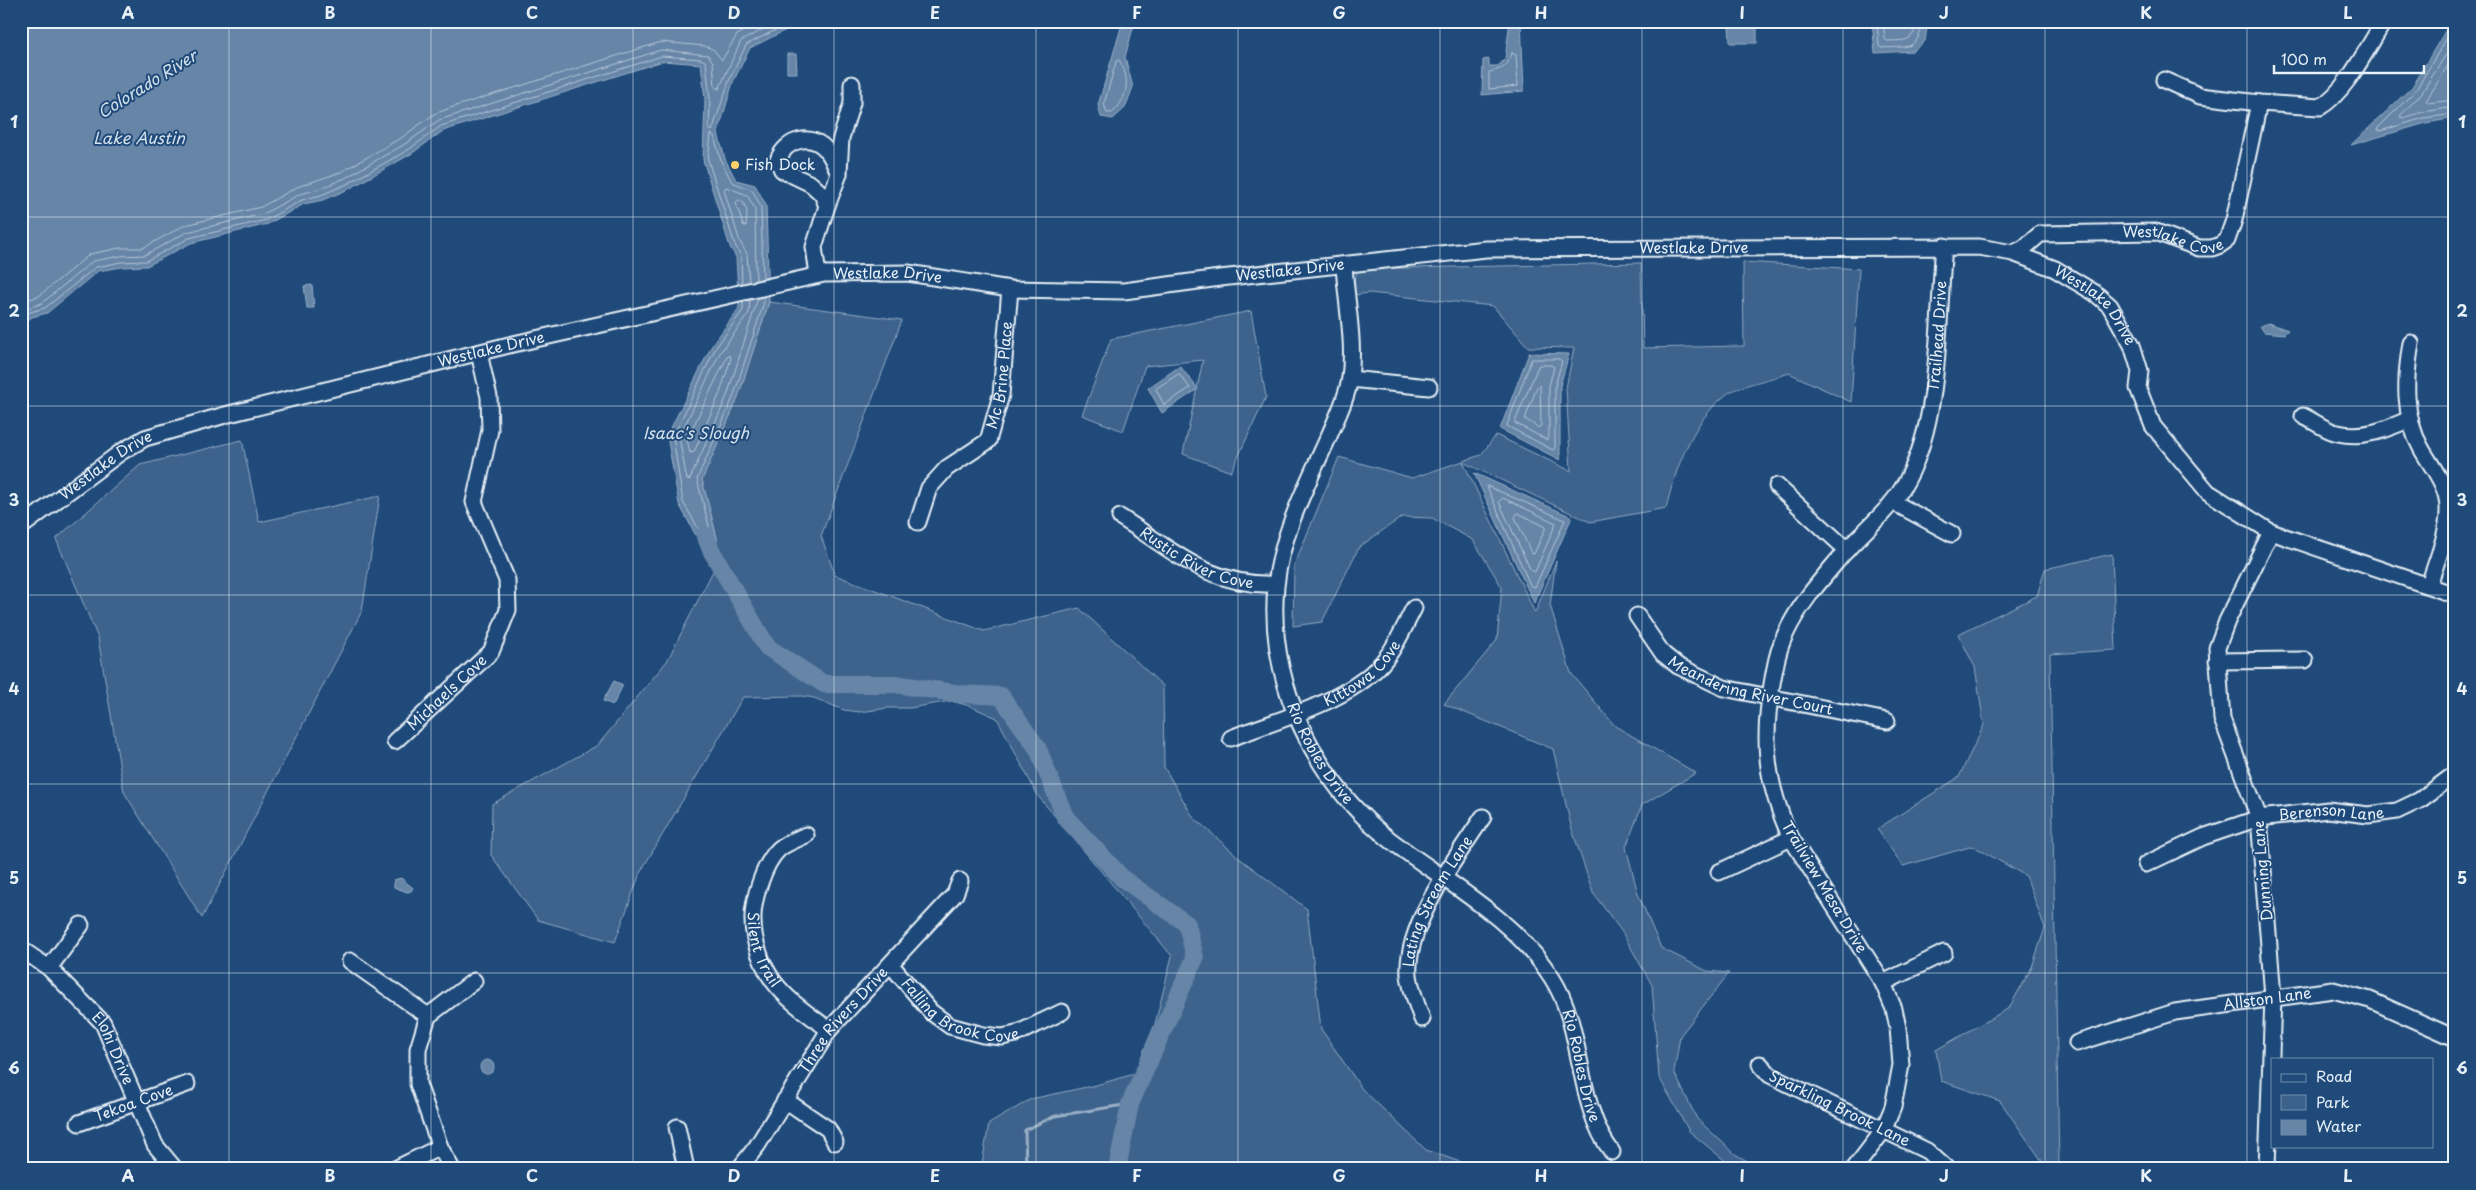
<svg xmlns="http://www.w3.org/2000/svg" width="2476" height="1190" viewBox="0 0 2476 1190" font-family="'Playpen Sans',sans-serif">
<style>
.green{fill:#3c628c;stroke:#92aac2}
.water{fill:#6685a7;stroke:#9ab0c7}
.lines{fill:none;stroke-linecap:round;stroke-linejoin:round}
.shore{stroke:#b4c6d8;stroke-width:1}
.stream{stroke:#9ab0c7;stroke-width:3}
.river{stroke:#6685a7;stroke-width:18}
.minor-casing{stroke:#e8f1f8;stroke-width:19}
.minor{stroke:#1f4a7a;stroke-width:15}
.grid{fill:none;stroke:#e8f1f8;stroke-width:1;stroke-opacity:0.55}
.poi-dot{fill:#ffd166;stroke:#1f4a7a;stroke-width:2}
.labels{text-anchor:middle;stroke-width:4;stroke-linejoin:round;paint-order:stroke}
.poi-label{font-size:15px;fill:#e8f1f8;stroke:#1f4a7a;text-anchor:start}
.street-label{font-size:15px;fill:#e8f1f8;stroke:#1f4a7a}
.water-label{font-size:16px;font-style:italic;fill:#d4e1ec;stroke:#1f4a7a}
.neatline{fill:none;stroke:#e8f1f8;stroke-width:2}
.grid-label{font-size:16px;text-anchor:middle;font-weight:bold;fill:#e8f1f8}
</style>
<rect width="100%" height="100%" fill="#1f4a7a"/>
<filter id="ink" filterUnits="userSpaceOnUse"><feTurbulence type="fractalNoise" baseFrequency=".02" numOctaves="2"/><feDisplacementMap in="SourceGraphic" scale="10" xChannelSelector="R" yChannelSelector="G"/><feConvolveMatrix kernelMatrix="1 2 1 2 8 2 1 2 1" color-interpolation-filters="sRGB"/></filter>
<g filter="url(#ink)">
<path class="green" d="M1743,262L1859,269L1851,402L1789,373C1775,378 1737,386 1727,394C1692,421 1676,468 1666,508L1590,522L1463,462L1535,613L1556,561L1550,605L1571,673L1615,726L1696,773L1642,805L1626,847L1638,894L1661,948L1707,971L1729,973L1680,1036L1674,1072L1697,1119L1735,1154L1761,1169H1735L1689,1131L1659,1077L1652,985L1622,932L1593,893L1571,826L1553,749L1444,704L1497,640L1502,587L1473,540L1432,518L1402,517L1359,547L1322,622L1293,626L1294,566L1339,457L1412,478L1481,455L1496,435L1571,471L1566,388L1574,348L1528,347L1493,306L1369,293L1354,295V279L1359,269L1641,263L1643,348L1744,346Z
M769,302L902,320L821,536L835,575L984,631L1079,608L1163,686L1164,767L1193,817L1243,861L1307,909L1321,1029L1362,1089L1426,1150L1480,1169H981L989,1124L1031,1099L1096,1085L1134,1074L1155,1024L1172,956L1038,796L997,718L970,706L951,701L910,708H888L860,712L844,710L814,698L802,696L743,697L640,873L615,942L538,920L491,855L492,804L598,745L667,661L714,569L717,538L702,480L737,400Z
M1251,311L1266,397L1231,472L1183,454L1203,360L1145,366L1123,431L1082,415L1111,339Z
M242,440L259,522L380,496L362,611L202,918L124,792L98,638L56,539L140,465Z
M2112,554L2116,650L2050,654L2059,1169H2044L2042,1161L2000,1101L1941,1081L1936,1050L2009,1008L2032,967L2045,928L2026,876L1973,846L1903,866L1877,829L1959,777L1984,725L1975,667L1958,634L2037,596L2045,569Z"/>
<path class="water" d="M21,21H804L750,48L733,82L718,133L725,159L736,180L755,185L766,205L769,302L737,400L702,480L717,538L714,569L679,504L667,436L711,347L739,308L736,257L730,247L703,160L705,100L701,64L663,61L443,131L411,154L349,189L323,200L304,204L268,224L191,243L147,266L122,267L98,271L47,313L32,317L21,325Z
M1123,21H1135L1125,57L1133,87L1125,108L1113,119L1101,117L1098,105Z
M1510,21H1521L1524,91L1482,95L1483,60L1489,59V66H1498L1505,59Z
M1750,21H1757V43H1730L1729,26L1750,24Z
M1872,21H1928L1925,41L1913,51L1875,53Z
M2451,21H2455V118L2426,123L2351,145L2412,87Z
M787,54H796L797,73H787Z
M312,285L314,308H307L304,286Z
M2268,323L2288,330L2284,334L2264,332L2260,326Z
M1529,353L1569,354L1560,386V460L1500,429Z
M1180,366L1198,389L1162,413L1148,388Z
M1474,473L1572,517L1534,603Z
M614,681L623,685L613,705L603,701Z
M401,878L413,888L411,891L407,892L394,887V880Z
M480 1067a7 7 0 1 1 14 0a7 7 0 1 1-14 0Z"/>
<g class="lines">
<path class="shore" d="M1877,21L1879,46L1881,48C1909,46 1917,52 1923,21
M1883,21L1885,39L1887,41C1907,40 1913,43 1917,21
M2455,24L2416,90L2377,129L2380,131L2424,118L2455,114
M2455,40L2421,94L2400,116L2403,118L2423,112L2455,107
M1512,53L1516,55L1518,86L1489,89V72C1504,68 1506,69 1512,53Z
M2455,54L2426,101L2428,103L2455,100
M1119,60C1131,78 1128,99 1112,113H1107L1104,104L1116,62Z
M739,200L743,202L747,211L746,226L743,225L736,203Z
M749,282L747,254L740,242L724,190L726,187L747,195L755,209L756,280
M742,283L741,256L735,245L708,160L711,134L714,136L721,161L732,182L752,190L761,207L763,279
M750,300L749,313L720,353L679,437L687,480L690,479L727,396L758,298
M743,301V310L715,349L673,437L683,502L709,547L711,546L712,538L697,479L733,398L764,302V297
M21,302L39,296L90,254L120,248H143L185,225L261,207L297,187L341,172L401,138L434,114L453,107L661,42L705,46L714,50L722,60L737,35L762,21
M21,311L42,303L93,261L121,256L145,255L187,232L263,214L300,194L319,189L345,178L405,144L439,120L661,50L708,55L713,62L715,87L719,89L741,41L779,21
M21,319L30,312L45,308L96,267L121,262L146,261L189,238L266,220L302,200L321,195L347,184L408,150L441,126L662,56L701,59L706,62L710,99L709,129L712,131L729,81L746,45L793,21
M730,356L731,358L720,393L694,452L690,453L687,439L727,357Z
M1532,359H1559L1562,361L1555,386V448L1553,450L1507,426Z
M1539,365H1551L1554,367L1549,386V437L1547,440L1515,423Z
M1179,374L1190,388L1164,405L1156,389Z
M1540,385L1541,425L1539,428L1525,419L1537,387Z
M1487,486L1565,520L1535,587L1531,586Z
M1503,498L1556,523L1535,572L1531,571L1499,502Z
M1518,513L1546,527L1534,554L1531,553L1515,517Z"/>
<path class="stream" d="M1026,1169L1025,1130L1055,1116L1130,1104"/>
<path class="river" d="M705,535L711,550L767,647L824,684H895L960,694L1001,696L1038,749L1065,817L1123,879L1187,924L1195,958L1130,1104L1117,1169"/>
<defs>
<g id="minor">
<path d="M2164,80L2200,96L2259,103L2320,107C2346,92 2367,48 2383,23"/>
<path d="M839,172L841,138L852,103V84"/>
<path id="s1" d="M2013,253L2024,248L2040,234L2156,232L2199,248H2212L2220,245L2227,240L2234,220L2259,103"/>
<path id="s2" d="M1344,265C1346,302 1355,341 1350,378C1347,398 1337,417 1329,436C1308,483 1281,533 1276,586C1267,680 1314,781 1389,839C1445,882 1513,917 1552,978C1585,1029 1575,1104 1612,1152"/>
<path d="M818,275L814,247L827,206L822,194L811,184L782,170L778,160C786,138 814,132 828,152C833,159 836,167 839,174L827,206"/>
<path d="M2411,343C2405,378 2403,416 2421,448C2432,468 2449,486 2448,511C2448,535 2436,562 2429,585"/>
<path d="M1350,379L1429,387"/>
<path d="M2303,416C2314,421 2326,431 2338,433C2364,439 2387,429 2410,419"/>
<path d="M1777,486L1847,550"/>
<path d="M1893,502L1952,534"/>
<path id="s3" d="M1120,517C1173,550 1209,587 1276,584"/>
<path id="s4" d="M918,522L929,488L947,468L988,441L1001,395L1010,289"/>
<path id="s5" d="M21,527L121,452L145,438L225,415L509,345L824,274L908,273L1010,289L1124,291L1220,278L1486,249L1979,247L2013,253L2055,269L2095,293L2110,306L2132,345L2140,371L2138,388L2153,426L2208,492L2271,532L2455,595"/>
<path id="s6" d="M1637,616L1663,654L1678,666L1724,688L1887,721"/>
<path d="M2217,661L2305,660"/>
<path id="s7" d="M1231,738C1279,719 1355,700 1386,658C1398,643 1405,625 1414,608"/>
<path id="s8" d="M395,741L491,652L508,610L507,580L474,502L490,430L489,397L479,353"/>
<path id="s9" d="M806,835C798,839 786,843 779,849C764,863 752,901 753,921C753,941 762,966 774,982C789,1002 810,1015 829,1030"/>
<path id="s10" d="M2146,864L2203,837L2259,818L2328,810L2368,815L2397,811L2420,800L2455,774"/>
<path d="M1719,872L1791,838"/>
<path id="s11" d="M21,949L49,968L103,1023L155,1145L175,1169"/>
<path d="M350,961L428,1016"/>
<path id="s12" d="M891,965L931,1012L950,1026L983,1035L1002,1037L1016,1034L1062,1012"/>
<path d="M49,968L81,925"/>
<path d="M1883,983L1944,953"/>
<path id="s13" d="M1422,1019C1417,1005 1411,990 1409,975C1405,925 1456,858 1483,817"/>
<path id="s14" d="M2077,1043L2175,1012L2333,990L2370,1000L2455,1038"/>
<path id="s15" d="M1760,1064L1770,1075L1927,1151L1947,1169"/>
<path d="M785,1100L828,1129L835,1142"/>
<path id="s16" d="M79,1123L187,1084"/>
<path d="M677,1127L686,1169"/>
<path d="M395,1169L440,1147"/>
<path d="M452,1169L440,1147L418,1084V1049L428,1016L474,981"/>
<path id="s17" d="M739,1169L757,1146L829,1030L955,894L960,881"/>
<path id="s18" d="M1854,1169L1883,1131L1893,1107L1901,1065L1898,1028L1894,1009L1883,983L1791,838C1766,784 1762,742 1772,684C1775,667 1778,649 1786,633C1800,603 1822,579 1843,554C1865,529 1892,509 1907,480C1942,415 1937,319 1944,246"/>
<path d="M2267,1169L2273,997L2259,818L2222,719L2217,648L2227,621L2271,532"/>
</g>
</defs>
<use href="#minor" class="minor-casing"/>
<use href="#minor" class="minor"/>
</g>
</g>
<path class="grid" d="M229,21V1169M431,21V1169M633,21V1169M834,21V1169M1036,21V1169M1238,21V1169M1440,21V1169M1642,21V1169M1843,21V1169M2045,21V1169M2247,21V1169M21,217H2455M21,406H2455M21,595H2455M21,784H2455M21,973H2455"/>
<circle class="poi-dot" cx="735" cy="165" r="5"/>
<g class="labels">
<g class="poi-label">
<text x="745" y="170">Fish Dock</text>
</g>
<g class="street-label">
<text dy="5" stroke="none"><textPath href="#s1" startOffset="168">Westlake Cove</textPath></text>
<text dy="5" stroke="none"><textPath href="#s5" startOffset="1725">Westlake Drive</textPath></text>
<text dy="5" stroke="none"><textPath href="#s5" startOffset="1320">Westlake Drive</textPath></text>
<text dy="5" stroke="none"><textPath href="#s5" startOffset="915">Westlake Drive</textPath></text>
<text dy="5" stroke="none"><textPath href="#s5" startOffset="2145">Westlake Drive</textPath></text>
<text dy="5" stroke="none"><textPath href="#s18" startOffset="928">Trailhead Drive</textPath></text>
<text dy="5" stroke="none"><textPath href="#s5" startOffset="510">Westlake Drive</textPath></text>
<text dy="5" stroke="none"><textPath href="#s4" startOffset="179">Mc Brine Place</textPath></text>
<text dy="5" stroke="none"><textPath href="#s5" startOffset="105">Westlake Drive</textPath></text>
<text dy="5" stroke="none"><textPath href="#s3" startOffset="88">Rustic River Cove</textPath></text>
<text dy="5" stroke="none"><textPath href="#s7" startOffset="148">Kittowa Cove</textPath></text>
<text dy="5" stroke="none"><textPath href="#s6" startOffset="141">Meandering River Court</textPath></text>
<text dy="5" stroke="none"><textPath href="#s8" startOffset="71">Michaels Cove</textPath></text>
<text dy="5" stroke="none"><textPath href="#s2" startOffset="512">Rio Robles Drive</textPath></text>
<text dy="5" stroke="none"><textPath href="#s10" startOffset="195">Berenson Lane</textPath></text>
<text transform="translate(2263 871) rotate(-95)" y="5">Dunning Lane</text>
<text transform="translate(1824 887) rotate(59)" y="5">Trailview Mesa Drive</text>
<text dy="5" stroke="none"><textPath href="#s13" startOffset="126">Lating Stream Lane</textPath></text>
<text dy="5" stroke="none"><textPath href="#s9" startOffset="139">Silent Trail</textPath></text>
<text dy="5" stroke="none"><textPath href="#s14" startOffset="196">Allston Lane</textPath></text>
<text dy="5" stroke="none"><textPath href="#s12" startOffset="88">Falling Brook Cove</textPath></text>
<text dy="5" stroke="none"><textPath href="#s17" startOffset="182">Three Rivers Drive</textPath></text>
<text dy="5" stroke="none"><textPath href="#s11" startOffset="138">Elohi Drive</textPath></text>
<text dy="5" stroke="none"><textPath href="#s2" startOffset="932">Rio Robles Drive</textPath></text>
<text dy="5" stroke="none"><textPath href="#s16" startOffset="58">Tekoa Cove</textPath></text>
<text dy="5" stroke="none"><textPath href="#s15" startOffset="92">Sparkling Brook Lane</textPath></text>
</g>
<g class="water-label">
<text transform="translate(147 84) rotate(-32)" y="6">Colorado River</text>
<text x="139" y="144">Lake Austin</text>
<text x="696" y="439">Isaac's Slough</text>
</g>
</g>
<rect width="2476" height="1190" fill="none" stroke="#1f4a7a" stroke-width="55"/>
<rect x="2271" y="1058" width="162" height="90" fill="#1f4a7a" stroke="#6f8dac"/>
<rect x="2281" y="1074" width="25" height="8" fill="#1f4a7a" stroke="#6f8dac"/>
<text x="2316" y="1082" font-size="15" fill="#e8f1f8">Road</text>
<rect x="2281" y="1095" width="25" height="15" fill="#3c628c" stroke="#6f8dac"/>
<text x="2316" y="1108" font-size="15" fill="#e8f1f8">Park</text>
<rect x="2281" y="1120" width="25" height="15" fill="#6685a7" stroke="#6f8dac"/>
<text x="2316" y="1132" font-size="15" fill="#e8f1f8">Water</text>
<path d="M2274 65v8h150v-8" fill="none" stroke="#e8f1f8" stroke-width="2.5"/>
<text x="2281" y="65" font-size="15" fill="#e8f1f8" stroke="#1f4a7a" stroke-width="4" paint-order="stroke">100 m</text>
<rect x="28" y="28" width="2420" height="1134" class="neatline"/>
<g class="grid-label">
<text x="128" y="19">A</text>
<text x="330" y="19">B</text>
<text x="532" y="19">C</text>
<text x="734" y="19">D</text>
<text x="935" y="19">E</text>
<text x="1137" y="19">F</text>
<text x="1339" y="19">G</text>
<text x="1541" y="19">H</text>
<text x="1742" y="19">I</text>
<text x="1944" y="19">J</text>
<text x="2146" y="19">K</text>
<text x="2348" y="19">L</text>
<text x="14" y="128">1</text>
<text x="2462" y="128">1</text>
<text x="14" y="317">2</text>
<text x="2462" y="317">2</text>
<text x="14" y="506">3</text>
<text x="2462" y="506">3</text>
<text x="14" y="695">4</text>
<text x="2462" y="695">4</text>
<text x="14" y="884">5</text>
<text x="2462" y="884">5</text>
<text x="14" y="1074">6</text>
<text x="2462" y="1074">6</text>
<text x="128" y="1182">A</text>
<text x="330" y="1182">B</text>
<text x="532" y="1182">C</text>
<text x="734" y="1182">D</text>
<text x="935" y="1182">E</text>
<text x="1137" y="1182">F</text>
<text x="1339" y="1182">G</text>
<text x="1541" y="1182">H</text>
<text x="1742" y="1182">I</text>
<text x="1944" y="1182">J</text>
<text x="2146" y="1182">K</text>
<text x="2348" y="1182">L</text>
</g>
</svg>
